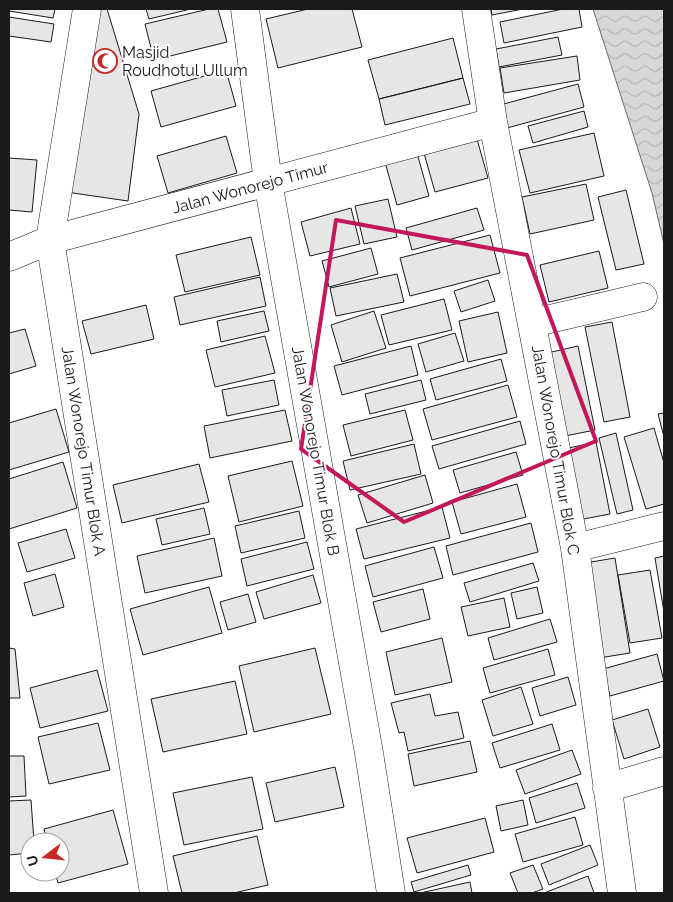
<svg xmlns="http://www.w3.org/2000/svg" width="673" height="902" viewBox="0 0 673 902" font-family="Raleway,sans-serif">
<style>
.water{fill:url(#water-waves);stroke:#6a6a6a}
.building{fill:#e6e6e6;stroke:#1a1a1a}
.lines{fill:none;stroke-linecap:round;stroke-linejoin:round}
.minor-casing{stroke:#1a1a1a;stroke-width:29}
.minor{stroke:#fff;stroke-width:28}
.marked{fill:none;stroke:#c2185b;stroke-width:4;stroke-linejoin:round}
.labels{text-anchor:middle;stroke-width:4;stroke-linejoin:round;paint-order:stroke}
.poi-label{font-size:16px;fill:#1a1a1a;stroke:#fff;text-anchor:start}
.street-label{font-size:16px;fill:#1a1a1a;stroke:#fff}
</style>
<defs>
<pattern id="water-waves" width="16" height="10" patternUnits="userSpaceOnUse" patternTransform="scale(1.25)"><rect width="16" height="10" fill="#d7d7d7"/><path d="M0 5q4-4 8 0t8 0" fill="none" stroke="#b8b8b8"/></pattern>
</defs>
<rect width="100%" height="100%" fill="#fff"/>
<path class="water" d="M593,9H664V244L652,193Z"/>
<path class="building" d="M9,9H55L53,18L9,11Z
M95,9H107L139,114L128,201L66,192Z
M146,9H191L149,19Z
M209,9H218L227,42L154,60L145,24Z
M308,9H352L362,47L278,68L266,19Z
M491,9H523L492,15Z
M563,9H579L582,27L504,43L500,22Z
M9,17L54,24L51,42L9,36Z
M558,37L562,55L499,67L496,49Z
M453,38L463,78L379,99L368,60Z
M577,56L580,80L504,93L500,68Z
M226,70L236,106L161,127L151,91Z
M463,78L470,104L385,125L379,99Z
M578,84L584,107L507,128L500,105Z
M584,111L588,127L533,143L528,126Z
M475,132L488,178L435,192L422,146Z
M594,133L604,176L530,193L519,150Z
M226,136L237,173L168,193L157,156Z
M417,153L429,196L397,205L385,162Z
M9,158L37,160L32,212L9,210Z
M586,184L594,220L530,234L522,197Z
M626,190L644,264L616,270L598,197Z
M388,199L397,237L364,244L355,206Z
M351,208L360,244L310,256L301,222Z
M477,208L484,230L412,250L406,228Z
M490,235L500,273L410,296L400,258Z
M251,237L260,275L185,292L176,255Z
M371,248L378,274L329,287L322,261Z
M599,251L608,288L549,302L540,265Z
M397,274L404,302L336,316L330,288Z
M260,277L266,306L180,325L174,297Z
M488,280L495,301L461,312L454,291Z
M444,299L452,330L389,345L381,315Z
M146,305L154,339L91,354L82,321Z
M264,311L269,331L221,342L217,321Z
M374,311L386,348L342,362L331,325Z
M498,312L507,353L468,362L459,321Z
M612,322L630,417L604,422L585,327Z
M25,329L36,366L9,374V333Z
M455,333L464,361L426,372L418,344Z
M265,336L275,373L215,387L206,350Z
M411,346L418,375L342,395L334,366Z
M578,346L595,430L560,437L543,354Z
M501,359L507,381L436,400L430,379Z
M274,380L279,405L227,416L222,390Z
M421,380L426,400L370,414L365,394Z
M508,385L517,417L432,440L423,409Z
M56,409L69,452L9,470V423Z
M285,410L292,441L210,458L204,426Z
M405,410L413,440L351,456L343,425Z
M664,413V437L658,414Z
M520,421L526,444L439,469L432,446Z
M654,428L664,463V504L646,509L624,437Z
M616,433L633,510L617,514L599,438Z
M596,442L610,514L578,520L564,449Z
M414,444L421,474L350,490L343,461Z
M516,452L523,475L460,493L453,470Z
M292,461L303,506L239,522L228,476Z
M63,462L77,508L9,529V479Z
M199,464L209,502L122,523L113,485Z
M425,475L433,503L367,523L358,495Z
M517,484L526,517L461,534L452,502Z
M442,507L450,538L364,559L356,529Z
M204,508L210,534L162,545L156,519Z
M299,511L305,538L241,553L235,526Z
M531,523L538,552L453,575L446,546Z
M66,529L75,558L27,572L18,543Z
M214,538L222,576L145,593L137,556Z
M307,542L314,569L247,586L241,559Z
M434,547L443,578L373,597L365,566Z
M664,556V612L655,558Z
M615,558L630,653L599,658L585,563Z
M533,563L539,581L470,602L464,583Z
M650,570L662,638L630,643L618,575Z
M55,574L64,607L33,616L24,583Z
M313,575L321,603L264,619L256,592Z
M209,587L222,633L143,655L130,609Z
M537,587L543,613L517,619L511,593Z
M423,589L430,619L381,632L373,602Z
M248,594L256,622L228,630L220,602Z
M504,598L510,627L468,636L461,607Z
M550,619L557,642L494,660L488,638Z
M442,638L452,682L395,695L386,652Z
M9,648L15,649L20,698H9Z
M315,648L331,714L254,732L239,666Z
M548,649L555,675L490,693L483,668Z
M657,654L664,681L610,696L603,669Z
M97,670L108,711L40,728L30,688Z
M568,677L576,705L540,716L532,688Z
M235,681L247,734L163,752L151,699Z
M521,687L533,724L493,736L482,700Z
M430,694L435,716L458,712L464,738L408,751L404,732L399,733L391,703Z
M648,709L660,747L624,759L612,720Z
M98,723L110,770L49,784L38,737Z
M552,724L560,750L500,768L492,743Z
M470,741L477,772L414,786L408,754Z
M572,750L581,774L525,794L516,770Z
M9,756H24L26,796L9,797Z
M335,767L344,807L275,822L266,783Z
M252,777L263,829L184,845L173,793Z
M577,783L585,808L536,823L529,798Z
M31,800L34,842H30V853L9,855V801Z
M523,800L528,825L501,831L496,806Z
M113,810L128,864L58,883L55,872H60V842H47L44,829Z
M575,817L583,845L523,862L515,834Z
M485,818L494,852L417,873L407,838Z
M257,836L268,885L234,893H182L173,856Z
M590,845L598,865L549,885L541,864Z
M468,865L471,875L414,892L411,882Z
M533,865L543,889L532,893H518L510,873Z
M588,876L594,893H544Z
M470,882L472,893H420Z"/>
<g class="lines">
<defs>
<path id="minor" d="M87,9L50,240L154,893
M245,9L268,182L369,753L391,893
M476,9L493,122L575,548L622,893
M9,257L50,240L493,122
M533,323L643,297
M575,548L664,526
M607,788L664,771"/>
</defs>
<use href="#minor" class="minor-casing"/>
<use href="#minor" class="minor"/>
</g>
<path class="marked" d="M336,220L527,255L596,441L404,522L301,449Z"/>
<defs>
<symbol id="mosque-ring" viewBox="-11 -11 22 22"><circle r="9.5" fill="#fff" stroke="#c62828" stroke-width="1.5"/><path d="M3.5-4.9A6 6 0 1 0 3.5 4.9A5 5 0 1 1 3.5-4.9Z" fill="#c62828"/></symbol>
</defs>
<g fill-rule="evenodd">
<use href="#mosque-ring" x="91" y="47" width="28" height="28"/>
</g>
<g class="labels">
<g class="poi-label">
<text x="122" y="58">Masjid<tspan x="122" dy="18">Roudhotul Ullum</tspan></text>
</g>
<g class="street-label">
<text transform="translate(250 187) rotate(-15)" y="6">Jalan Wonorejo Timur</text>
<text transform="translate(556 450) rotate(80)" y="6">Jalan Wonorejo Timur Blok C</text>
<text transform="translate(84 451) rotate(81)" y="6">Jalan Wonorejo Timur Blok A</text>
<text transform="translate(316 451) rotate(80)" y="6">Jalan Wonorejo Timur Blok B</text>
</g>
</g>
<rect width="673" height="902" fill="none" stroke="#1a1a1a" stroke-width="20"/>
<g transform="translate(45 857) rotate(254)"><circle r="24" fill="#ffffff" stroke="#a3a3a3"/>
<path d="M0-4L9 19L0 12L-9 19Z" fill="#c62828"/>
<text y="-8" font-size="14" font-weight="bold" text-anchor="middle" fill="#1a1a1a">U</text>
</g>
</svg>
